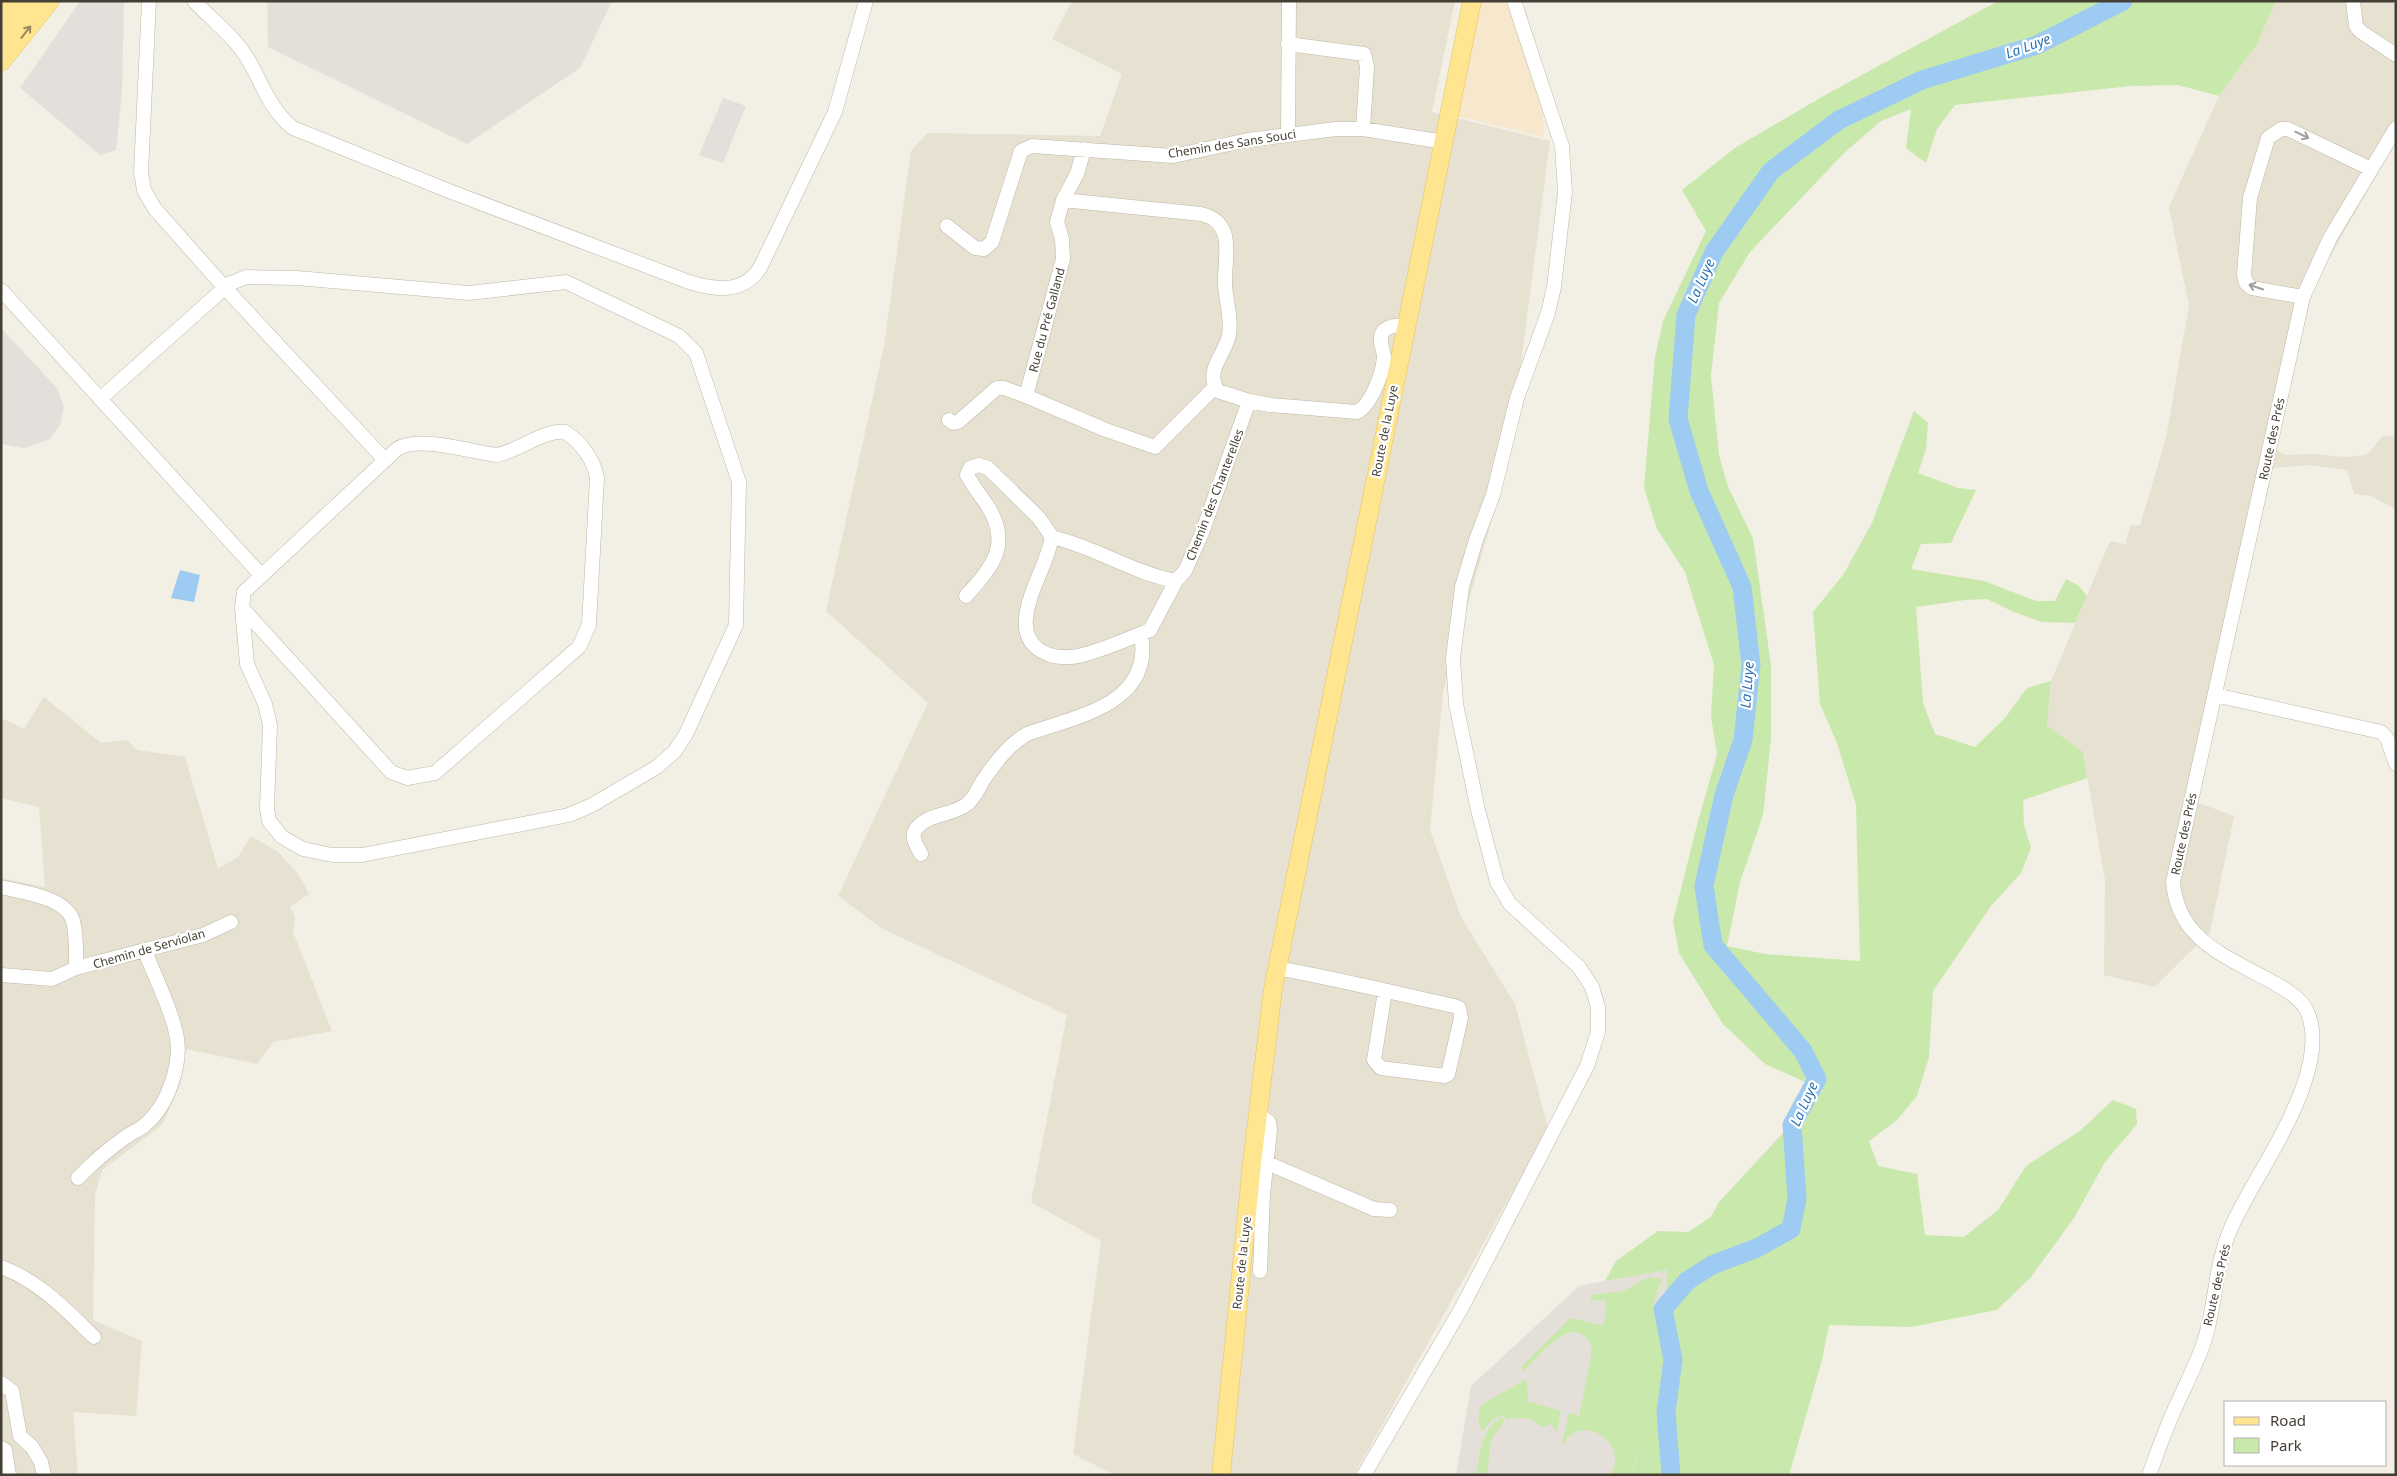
<svg xmlns="http://www.w3.org/2000/svg" width="2397" height="1476" viewBox="0 0 2397 1476" font-family="'Noto Sans',sans-serif">
<style>
.residential{fill:#e6e1d1}
.commercial{fill:#f6e7cd}
.industrial{fill:#e4e0d9}
.green{fill:#c9e8ab}
.parking{fill:#e3e0dc}
.water{fill:#9dcbf2}
.lines{fill:none;stroke-linecap:round;stroke-linejoin:round}
.river{stroke:#9dcbf2;stroke-width:19}
.minor-casing{stroke:#beb7a6;stroke-width:15}
.major-casing{stroke:#e6c45e;stroke-width:19}
.minor{stroke:#fff;stroke-width:14}
.major{stroke:#ffe590;stroke-width:18}
.oneway{stroke:#988a5d}
.oneway2{stroke:#a29f9a}
.labels{text-anchor:middle;stroke-width:4.5;stroke-linejoin:round;paint-order:stroke}
.street-label{font-size:12px;fill:#443f34;stroke:#fff}
.water-label{font-size:14px;font-style:italic;fill:#2b72b2;stroke:#fff}
</style>
<rect width="100%" height="100%" fill="#f2efe4"/>
<path class="residential" d="M1072,1H1455L1432,112L1550,141L1508,462L1443,692L1430,830L1461,917L1515,1004L1548,1128L1354,1475H1115L1073,1454L1101,1241L1031,1202L1067,1015L883,929L838,896L928,703L826,611L884,346L911,151L927,133L1100,136L1122,74L1052,39Z
M2276,1H2396V141L2315,283L2290,381L2276,450L2285,455L2314,454L2345,457L2366,455L2383,436L2396,437V509L2371,496L2354,494L2347,470L2308,465L2273,468L2196,802L2234,816L2210,932L2155,987L2104,975L2105,880L2083,753L2047,726L2051,681L2110,541L2125,544L2131,525H2140L2166,438L2189,306L2169,207L2219,96L2257,44Z
M44,697L101,743L127,740L137,750L185,757L218,869L238,857L251,836L278,852L298,874L309,894L290,907L295,917L293,932L332,1031L273,1042L257,1064L186,1049L180,1085L162,1125L102,1170L95,1195L93,1320L142,1341L136,1416L73,1412L78,1475H1V878L45,887L39,807L1,798V718L24,729Z"/>
<path class="commercial" d="M1479,1H1511L1542,91L1544,137L1457,116Z"/>
<path class="industrial" d="M267,1H612L580,68L467,144L268,47Z
M1667,1269L1665,1353L1651,1475H1456L1471,1386L1579,1286Z"/>
<path class="green" d="M1998,1H2276L2257,44L2219,96L2178,85L2131,86L1955,105L1937,129L1926,163L1906,148L1911,109L1881,121L1845,152L1750,252L1719,303L1711,376L1719,455L1728,487L1753,538L1771,665V739L1763,815L1740,882L1727,946L1765,954L1860,961L1856,805L1837,743L1820,704L1813,612L1843,575L1872,523L1914,411L1928,423L1926,449L1918,473L1958,488L1976,490L1951,543L1921,544L1911,569L1984,581L2036,601H2055L2066,579L2079,586L2087,596L2075,623L2042,622L2014,612L1987,599L1965,600L1916,607L1923,703L1935,734L1975,747L2005,718L2027,688L2051,681L2047,726L2083,752L2087,778L2023,800L2024,825L2031,848L2021,873L1991,906L1933,991L1929,1057L1917,1096L1897,1120L1869,1141L1878,1166L1917,1174L1925,1235L1964,1237L1998,1210L2026,1166L2081,1130L2113,1100L2136,1109L2137,1124L2105,1162L2074,1218L2031,1277L1997,1310L1911,1327L1829,1325L1822,1360L1789,1475H1633L1640,1431L1632,1475H1610C1632,1445 1580,1408 1561,1447L1569,1413L1576,1414L1577,1417H1579L1592,1349C1577,1306 1540,1356 1524,1371L1521,1367L1571,1318L1604,1326L1606,1301L1590,1300L1592,1295L1623,1291L1649,1277L1662,1279C1654,1303 1646,1313 1665,1332L1667,1270L1605,1281L1616,1261L1658,1231L1688,1232L1711,1217L1719,1202L1823,1090L1765,1064L1723,1024L1679,953L1673,921L1698,821L1717,755L1711,716L1714,665L1685,572L1657,529L1644,488L1655,357L1663,321L1706,231L1682,190L1735,148L1827,94Z
M1526,1379L1528,1395L1527,1401L1561,1411L1556,1432L1551,1424L1542,1427C1532,1417 1519,1416 1506,1420L1503,1414L1491,1421L1482,1432L1478,1419L1481,1405Z
M1502,1417L1504,1421L1491,1440L1487,1473H1476C1481,1450 1481,1430 1502,1417Z"/>
<path class="parking" d="M80,1H124L122,92L116,150L100,155L20,88Z
M723,98L746,106L723,163L699,155Z
M1,328L57,388L64,407L60,425L50,439L24,448L1,444Z"/>
<path class="water" d="M180,570L200,575L194,602L171,598Z"/>
<g class="lines">
<path class="river" d="M1671,1475L1666,1412L1673,1360L1663,1309L1687,1281L1712,1265L1757,1248L1791,1229L1797,1199L1792,1125L1817,1079L1803,1051L1713,945L1704,886L1724,795L1743,740L1751,665L1742,587L1699,491L1678,419L1686,315L1714,252L1771,171L1839,120L1922,80L2037,45L2123,1"/>
<defs>
<path id="minor" d="M149,1L141,172L144,190L155,209L225,288L385,460
M194,1C212,20 236,38 249,61C263,85 270,110 293,128L449,191L689,282C715,290 743,294 760,268L835,112L866,1
M2353,1L2356,26L2360,31L2396,55
M1288,44L1364,54L1367,67L1363,129
M1288,135L1289,1
M1063,200L1077,174L1084,149
M947,226L975,248L984,249L992,242L1021,151L1032,146L1173,156L1248,140L1336,129H1363L1444,142
M1,290L261,575
M2303,297L2252,288L2246,283L2244,275L2250,198L2268,138L2281,129H2288L2371,169
M1215,387L1155,447L1106,430L1026,396L1063,259L1062,239L1057,222L1063,200L1201,214C1237,222 1224,258 1225,285C1226,302 1232,318 1229,335C1225,355 1204,371 1218,391L1249,401L1270,405L1357,412C1371,405 1383,373 1384,357C1384,352 1381,347 1381,342C1379,326 1395,325 1406,326
M100,399L229,284L246,277L297,278L469,293L566,282L679,336L696,353L739,482L736,625L686,734L675,751L657,767L592,805L569,815L362,855H332L303,849L282,837L269,821L267,808L270,725L265,704L247,664L242,608L244,592L397,449C418,435 472,452 497,455C518,451 545,429 565,432C581,442 594,460 597,478L589,625L579,647L435,773L407,778L391,772L242,608
M949,420L953,423L958,422L997,388H1004L1026,396
M1052,537C1095,547 1133,573 1176,581
M966,596C993,566 1012,544 987,505C980,495 973,486 967,475L970,468L979,465L988,468L1039,518L1052,537C1047,565 1029,589 1026,618C1023,645 1045,659 1070,657C1087,657 1133,637 1150,630L1176,581L1185,571L1202,533L1249,401
M2215,695L2381,732L2387,738L2396,764
M921,854C917,846 910,837 916,829C927,813 953,816 967,804C974,799 978,789 982,782C995,763 1008,745 1027,734C1078,716 1154,704 1141,634
M1,887C22,892 66,897 73,921C77,936 76,953 76,968L203,935L231,922
M1277,968C1337,979 1395,993 1454,1006L1459,1008L1461,1018L1448,1074L1445,1076L1381,1068L1374,1060L1385,991
M1,975L52,979L76,968
M1258,1114L1269,1122L1270,1130L1263,1194L1260,1271
M1265,1162L1374,1209L1390,1210
M78,1178C92,1163 110,1148 127,1136C133,1132 141,1129 146,1124C168,1105 183,1062 176,1033C170,1005 155,978 145,951
M1,1267C39,1281 65,1309 94,1337
M1,1383L12,1391L20,1436L32,1447L41,1462L44,1475
M1,1448L5,1450L9,1475
M1364,1475L1461,1309L1587,1066L1598,1032V1007L1592,987L1579,967L1510,904L1497,882L1478,810L1456,704L1453,658L1462,587L1476,540L1493,495L1517,398L1548,313L1554,287L1565,192L1562,146L1514,1
M2149,1475C2158,1451 2166,1427 2177,1404C2186,1384 2197,1363 2204,1342C2216,1305 2215,1264 2231,1228C2255,1172 2336,1070 2306,1009C2300,998 2285,989 2274,983C2229,957 2178,942 2173,882L2303,297L2330,238L2396,128"/>
<path id="major" d="M1,25L11,1
M1,41L28,1
M1,62L50,1
M1221,1475L1252,1163L1273,989L1472,1"/>
</defs>
<use href="#minor" class="minor-casing"/>
<use href="#major" class="major-casing"/>
<use href="#minor" class="minor"/>
<use href="#major" class="major"/>
</g>
<defs><path id="oneway-shaft" d="M-6 0H5M1.5-3L5.5 0L1.5 3" fill="none" stroke-width="1.6" stroke-linecap="round" stroke-linejoin="round" transform="scale(1.25)"/></defs>
<use class="oneway" href="#oneway-shaft" transform="translate(26 32) rotate(-52)"/>
<g class="oneway2">
<use href="#oneway-shaft" transform="translate(2302 135) rotate(26)"/>
<use href="#oneway-shaft" transform="translate(2256 287) rotate(-161)"/>
</g>
<g class="labels">
<g class="street-label">
<text transform="translate(1232 144) rotate(-9)" y="4">Chemin des Sans Souci</text>
<text transform="translate(1047 320) rotate(-75)" y="4">Rue du Pré Galland</text>
<text transform="translate(1385 431) rotate(-79)" y="4">Route de la Luye</text>
<text transform="translate(2272 439) rotate(-78)" y="4">Route des Prés</text>
<text transform="translate(1215 495) rotate(-69)" y="4">Chemin des Chanterelles</text>
<text transform="translate(2184 834) rotate(-78)" y="4">Route des Prés</text>
<text transform="translate(149 949) rotate(-16)" y="4">Chemin de Serviolan</text>
<text transform="translate(1242 1263) rotate(-84)" y="4">Route de la Luye</text>
<text transform="translate(2217 1285) rotate(-77)" y="4">Route des Prés</text>
</g>
<g class="water-label">
<text transform="translate(2028 46) rotate(-20)" y="5">La Luye</text>
<text transform="translate(1701 281) rotate(-66)" y="5">La Luye</text>
<text transform="translate(1747 685) rotate(-86)" y="5">La Luye</text>
<text transform="translate(1804 1104) rotate(-66)" y="5">La Luye</text>
</g>
</g>
<rect width="2397" height="1476" fill="none" stroke="#443f34" stroke-width="5"/>
<rect x="2224" y="1401" width="162" height="65" fill="#ffffff" stroke="#b4b2ae"/>
<rect x="2234" y="1417" width="25" height="8" fill="#ffe590" stroke="#b4b2ae"/>
<text x="2270" y="1426" font-size="15" fill="#443f34">Road</text>
<rect x="2234" y="1438" width="25" height="15" fill="#c9e8ab" stroke="#b4b2ae"/>
<text x="2270" y="1451" font-size="15" fill="#443f34">Park</text>
</svg>
